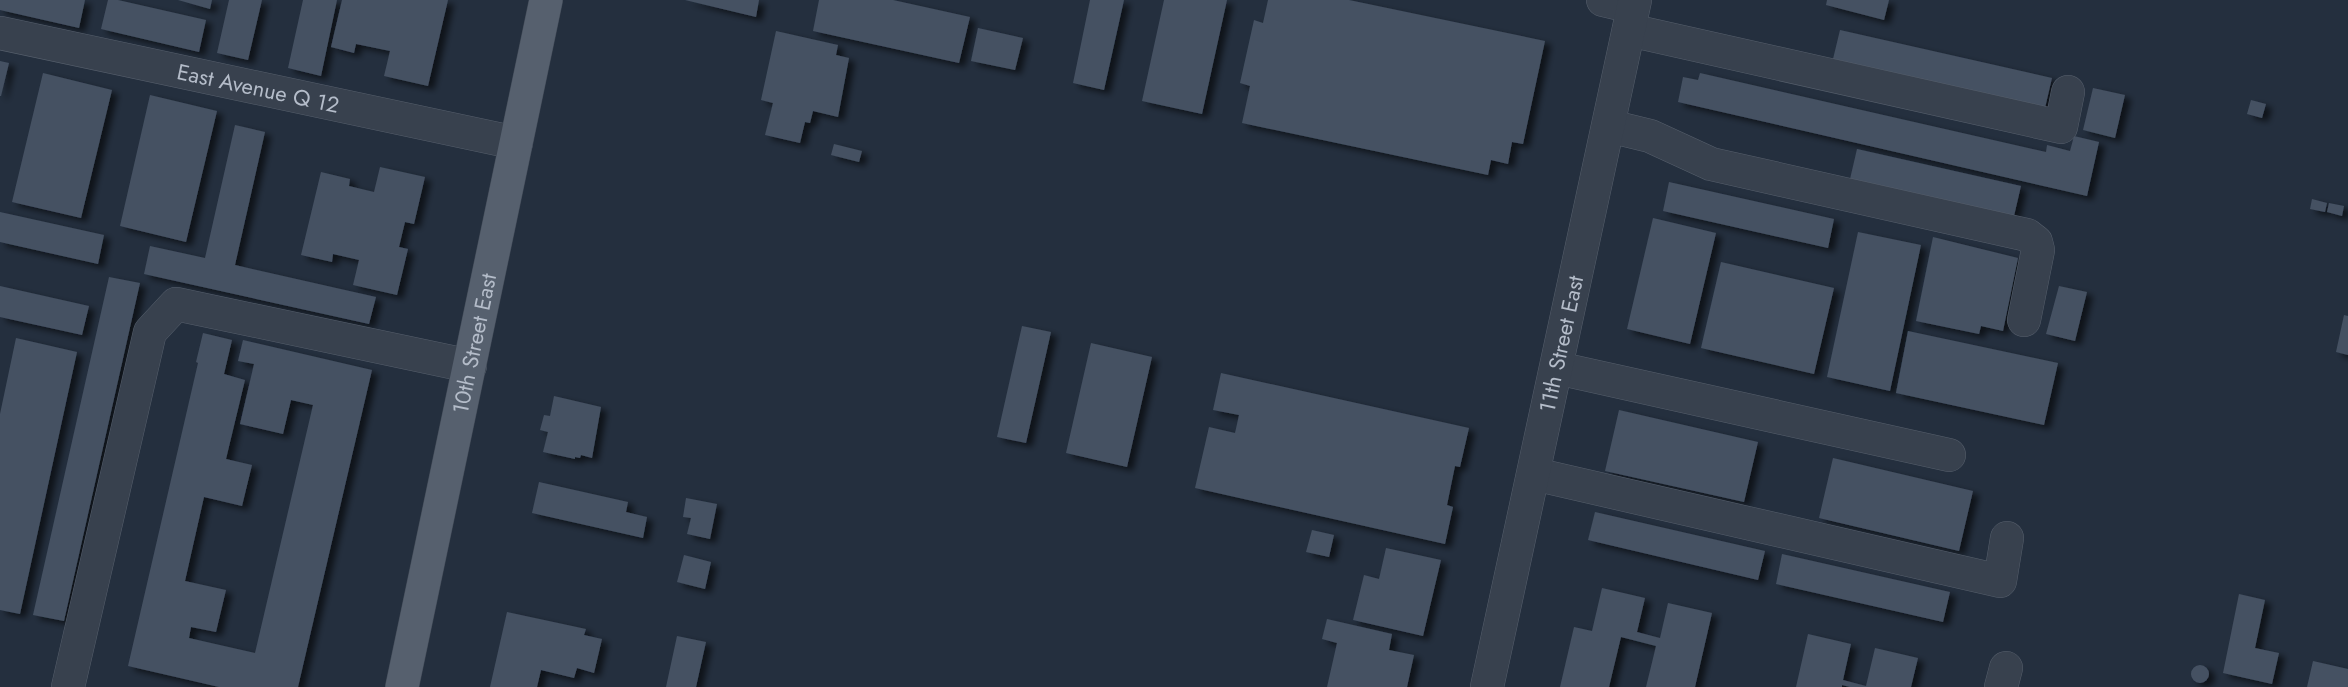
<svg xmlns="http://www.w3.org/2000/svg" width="2348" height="687" viewBox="0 0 2348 687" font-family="Jost,sans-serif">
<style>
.building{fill:#455162;filter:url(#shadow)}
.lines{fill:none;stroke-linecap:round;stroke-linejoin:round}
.minor-casing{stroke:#565f6c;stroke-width:34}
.major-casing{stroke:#414a57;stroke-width:34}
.minor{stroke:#38414e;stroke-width:33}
.major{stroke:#56606e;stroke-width:33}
.labels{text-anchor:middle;stroke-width:5;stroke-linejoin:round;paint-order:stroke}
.street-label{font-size:22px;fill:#b4bcc9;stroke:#1d2633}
</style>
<defs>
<filter id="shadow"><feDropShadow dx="6" dy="4" stdDeviation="3" flood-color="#0009"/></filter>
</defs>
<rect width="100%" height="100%" fill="#242f3e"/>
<path class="building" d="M0,0H85L79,28L0,10Z
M108,0H118L206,20L199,52L101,29Z
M178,0H212L210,9Z
M229,0H262L248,60L217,53Z
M303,0H337L321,76L288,68Z
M342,0H448L428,86L384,76L390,51L356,44L354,53L331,47Z
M685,0H759L756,17Z
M819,0H893L970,17L959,63L813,31Z
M1090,0H1124L1104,90L1073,83Z
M1164,0H1227L1202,114L1142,101Z
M1268,0H1349L1545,41L1523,144L1512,142L1508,164L1491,160L1488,175L1242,123L1250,86L1240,83L1254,20L1263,23Z
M1827,0H1889L1884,20L1826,5Z
M978,28L1023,38L1015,70L971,61Z
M1840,30L2052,78L2045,108L1833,59Z
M776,31L838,45L836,55L849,58L838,117L813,111L810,123L805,122L800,143L765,135L773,103L761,100Z
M0,61L9,63L1,96H0Z
M43,73L112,90L81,218L12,202Z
M1700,73L2046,152L2047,145L2070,151L2074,136L2099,142L2087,196L1678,102L1683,77L1698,80Z
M2093,88L2125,95L2115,138L2083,130Z
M150,95L217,111L186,242L120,226Z
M2251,100L2266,104L2262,118L2247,114Z
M235,125L265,132L235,265L376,297L369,324L144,274L150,246L205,258Z
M834,144L862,151L859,162L831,155Z
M1857,149L2021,186L2014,216L1850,179Z
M380,167L425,177L414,224L405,222L399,247L408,249L397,295L353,285L359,260L333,254L332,262L301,255L321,172L350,179L349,186L374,192Z
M1669,182L1834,219L1828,248L1663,211Z
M2312,199L2327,203L2325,212L2310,209Z
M2329,203L2344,206L2342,216L2327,212Z
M0,212L104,235L98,264L0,242Z
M1653,218L1716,233L1690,344L1627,329Z
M1858,232L1921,245L1890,391L1827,377Z
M1933,237L2018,258L2003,331L1981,326L1979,334L1916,321Z
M1721,262L1834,288L1814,374L1701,348Z
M109,277L140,283L64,621L33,615Z
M0,286L89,306L82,335L0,317Z
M2059,286L2087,292L2075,341L2046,334Z
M2344,315L2348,316V355L2336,352Z
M1022,326L1051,332L1026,443L997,437Z
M1908,331L2058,363L2044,425L1896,393Z
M203,333L232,340L224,374L245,380L226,459L252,465L242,506L204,497L185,581L226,590L216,632L191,627L189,638L255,653L313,405L291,400L283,434L240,424L254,364L238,361L243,340L372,370L298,687H219L128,666L198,363L196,362Z
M16,338L77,352L20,614L0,610V414Z
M1091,343L1152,357L1127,467L1066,453Z
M1221,373L1469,428L1460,467L1455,466L1447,505L1453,507L1445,544L1195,488L1209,427L1235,433L1239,415L1213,410Z
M554,396L601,407L592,458L581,455L580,458L575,457V459L543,452L548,432L540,430L544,415L550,416Z
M1619,410L1758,442L1744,502L1605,471Z
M1833,458L1973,491L1959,551L1819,518Z
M539,482L628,502L626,512L647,517L643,538L532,513Z
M686,498L717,504L710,539L687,534L691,518L683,517Z
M1595,512L1765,551L1758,580L1588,540Z
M1312,530L1334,535L1329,557L1306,552Z
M1386,548L1441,560L1423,636L1353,620L1364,575L1379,579Z
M1782,554L1950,592L1943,622L1776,584Z
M684,555L711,562L705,589L677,582Z
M1602,588L1645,598L1637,632L1660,638L1668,603L1712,613L1695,687H1646L1656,646L1621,637L1609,687H1560L1574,627L1592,631Z
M2239,594L2265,600L2255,648L2279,653L2272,684L2223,673Z
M507,612L586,629L584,635L602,639L594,673L577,668L574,678L541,670L537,687H490Z
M1327,619L1392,634L1389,650L1414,655L1407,687H1327L1337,643L1322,639Z
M1808,634L1851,644L1843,680L1866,686L1875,648L1918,658L1911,687H1850L1842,685V687H1796Z
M677,636L706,642L696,687H666Z
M2313,661L2348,669V687H2307Z
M2191 674a9 9 0 1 1 18 0a9 9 0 1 1-18 0Z"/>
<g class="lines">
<defs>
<g id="minor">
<path d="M1603,0L1633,7"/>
<path d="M1629,30L2061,127L2068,92"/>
<path id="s1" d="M0,33L516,143"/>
<path d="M1609,126L1650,136L1711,164L2027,235L2036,242L2038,250L2024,320"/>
<path d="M1557,368L1949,455"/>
<path d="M1534,474L2000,581L2007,538"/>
<path d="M68,687L150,332L176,304L470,366"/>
<path id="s2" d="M1487,687L1635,0"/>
<path d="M2001,687L2006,668"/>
</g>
<g id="major">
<path id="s3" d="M402,687L546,0"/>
</g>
</defs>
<use href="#minor" class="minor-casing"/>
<use href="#major" class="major-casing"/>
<use href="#minor" class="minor"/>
<use href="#major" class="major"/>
</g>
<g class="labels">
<g class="street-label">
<text dy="8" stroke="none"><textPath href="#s1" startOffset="264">East Avenue Q 12</textPath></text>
<text dy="8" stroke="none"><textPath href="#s3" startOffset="351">10th Street East</textPath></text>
<text dy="8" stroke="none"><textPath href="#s2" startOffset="351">11th Street East</textPath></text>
</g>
</g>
</svg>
